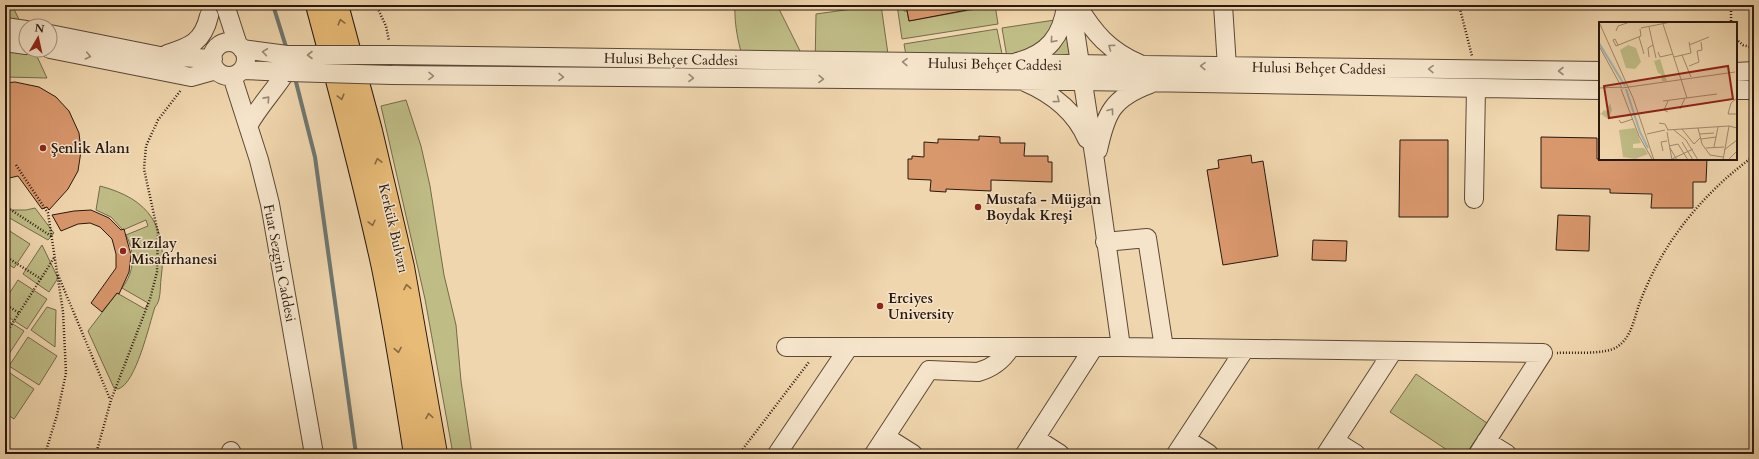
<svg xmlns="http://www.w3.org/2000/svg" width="1759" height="459" viewBox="0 0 1759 459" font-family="Cardo,serif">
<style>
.green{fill:#bfbc86;stroke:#746a4a}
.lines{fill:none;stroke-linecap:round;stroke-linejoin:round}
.stream{stroke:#6e7771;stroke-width:4}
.building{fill:#d9976c;stroke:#2a180e}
.minor-casing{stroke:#5c4836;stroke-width:20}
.major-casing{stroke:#2a180e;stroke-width:24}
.path{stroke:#2a180e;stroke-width:2.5;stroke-dasharray:1 2;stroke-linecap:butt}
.minor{stroke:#f5e4ca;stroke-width:18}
.major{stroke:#e8bb77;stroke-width:22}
.minor-bridge-casing{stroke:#5c4836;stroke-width:20;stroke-linecap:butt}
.minor-bridge{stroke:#f5e4ca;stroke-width:18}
.oneway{stroke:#896a42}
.oneway2{stroke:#9a8875}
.poi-dot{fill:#8f2418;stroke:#f5e4ca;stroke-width:1.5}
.labels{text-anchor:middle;stroke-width:3;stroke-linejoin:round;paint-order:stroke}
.street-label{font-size:14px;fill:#2a180e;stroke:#f5e4ca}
.poi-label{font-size:14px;font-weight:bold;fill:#2a180e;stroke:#f5e4ca;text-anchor:start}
.inset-river{fill:none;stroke:#9cb7b3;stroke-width:2}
.inset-road{fill:none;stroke:#a18a6e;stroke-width:1}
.view{fill:#8f2418;fill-opacity:0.15;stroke:#8f2418;stroke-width:2}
.inset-edge{fill:none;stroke:#2a180e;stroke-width:2}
</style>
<rect width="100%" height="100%" fill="#f0d6ae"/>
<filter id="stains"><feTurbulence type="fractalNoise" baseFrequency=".005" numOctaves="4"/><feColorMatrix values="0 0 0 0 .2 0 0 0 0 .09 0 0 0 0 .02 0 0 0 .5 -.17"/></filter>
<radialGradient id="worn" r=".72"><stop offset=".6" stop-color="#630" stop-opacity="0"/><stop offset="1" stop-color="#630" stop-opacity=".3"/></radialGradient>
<path class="green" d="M12,5L26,34V50H34L47,78L5,77V7Z
M735,5H777L808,67L745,66C739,46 734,26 735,5Z
M881,5L890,68H815L816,14Z
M897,5H903L904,11H907L909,21L976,9L975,5H995L998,24L902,39Z
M1068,18L1073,50L1069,61L1009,69L1002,28Z
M997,29L1005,69L908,67L904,44Z
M406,100L421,146L430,186L444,275L456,325L461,381L472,454H453L425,299L381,106Z
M100,186C150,199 168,227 161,279C160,288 161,301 155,307C149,325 136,384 118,389L114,388L88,331L117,293L145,309L148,303L122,288C135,271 135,253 126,235L148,226L146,220L123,230L111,217L96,210Z
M35,208L54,233L48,240L6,216L10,210H26Z
M5,228L30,244L14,268L5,262Z
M42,245L58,278L49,292L23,274Z
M18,280L47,299L27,329L5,315V300Z
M47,307L56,310L55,347L31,330Z
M5,319L24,331L5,360Z
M28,337L57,356L39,385L9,366Z
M7,371L34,389L14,419L5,413V374Z
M1416,374L1487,423L1466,454H1453L1390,412Z"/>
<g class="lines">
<path class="stream" d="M273,5L287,50
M295,78L315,157L356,454"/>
</g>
<path class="building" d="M906,5H967V10L909,21Z
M15,82L39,87L56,97L69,111L79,133L81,151L78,171L68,189L49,210L47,207L42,209L18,176L5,179V83Z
M979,136L1000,137V143H1025L1024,156H1048V162H1052V182L991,180V191L946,189V192L930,191L931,180L908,179V159H912V156L924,157V142L938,143V139L979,140Z
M1541,137L1597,138V159H1707L1706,182H1693V208H1651L1652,194L1610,193V189L1541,188Z
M1400,140H1448V217H1399Z
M1251,155L1252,163L1263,161L1278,256L1223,265L1207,170L1219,168L1218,160Z
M91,210L109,218L121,230L124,229L131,255L129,272L119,294L117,293L102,312L91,303L116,268V254L112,239L100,227L90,223L78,224L61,231L52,215L74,211Z
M1558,215L1590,216L1589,251L1556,250Z
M1313,240L1347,241L1346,261L1312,260Z"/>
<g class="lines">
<defs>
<path id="minor" d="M225,5L238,45
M1071,5L1095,161L1121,347
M1077,5C1094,33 1109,51 1140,64
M1223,5L1227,67
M5,27L26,30
M50,34L160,56L213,59
M5,42L26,45
M212 59a17 17 0 1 1 34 0a17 17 0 1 1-34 0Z
M50,49L191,77L216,70
M242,49L287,55
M167,54C190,47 203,42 209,16
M391,55L1600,71
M1017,62C1048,54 1062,36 1066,6
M242,70L288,72
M1736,72L1754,71
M392,75L1082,81L1600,90
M232,76L259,160L270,204L314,454
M1025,82C1053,94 1075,111 1087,139
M1736,90H1754
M248,126C259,106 274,91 286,72
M1098,150C1106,113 1112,98 1150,84
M1474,199L1476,88
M1105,242L1147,238L1164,348
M786,347H1121L1543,353
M886,437L913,454
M1035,438L1060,454
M1186,439L1209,454
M1335,441L1356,454
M1486,441L1507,454
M231,451L232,454
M777,454L849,347
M874,454L929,370L978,372C993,368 1003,360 1011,347
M1025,454L1094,347
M1176,454L1245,349
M1326,454L1393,351
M1478,454L1543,353"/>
<path id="major" d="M317,5C340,90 363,177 382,263C395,326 405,390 415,454
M337,5L371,131L403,267L436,454"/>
</defs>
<use href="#minor" class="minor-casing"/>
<use href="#major" class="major-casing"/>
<path class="path" d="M376,5L386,26L389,41
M1459,5L1472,56
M1731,5V23
M1736,39L1743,45L1754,48
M16,165L48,213L63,312L66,373L57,415L45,454
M5,206L51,236
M5,256L41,279
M58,275L110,399
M5,304L19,313
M5,335L54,258
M1557,353C1573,352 1604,355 1617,347C1632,337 1634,318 1640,302C1645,289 1651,276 1658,263C1681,221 1715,184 1754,156
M96,454L111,400L150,299L157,272L158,233L144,169L146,146L158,120L181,90
M739,454L809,362"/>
<use href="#minor" class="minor"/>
<use href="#major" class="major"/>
<defs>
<path id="minor-bridge" d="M287,55H391
M288,72L392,75"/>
</defs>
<use href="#minor-bridge" class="minor-bridge-casing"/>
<use href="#minor-bridge" class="minor-bridge"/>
</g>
<defs><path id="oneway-chevron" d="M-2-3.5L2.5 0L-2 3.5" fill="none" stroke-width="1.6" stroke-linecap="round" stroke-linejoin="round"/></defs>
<g class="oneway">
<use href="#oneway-chevron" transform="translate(341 22) rotate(-105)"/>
<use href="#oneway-chevron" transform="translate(341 97) rotate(75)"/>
<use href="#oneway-chevron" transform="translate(378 161) rotate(-104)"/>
<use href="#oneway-chevron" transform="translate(372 223) rotate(77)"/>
<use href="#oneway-chevron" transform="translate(407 287) rotate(-101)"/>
<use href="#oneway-chevron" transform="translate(398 350) rotate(80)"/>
<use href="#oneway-chevron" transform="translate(429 416) rotate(-99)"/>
</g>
<g class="oneway2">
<use href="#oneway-chevron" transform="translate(1053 40) rotate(131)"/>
<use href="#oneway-chevron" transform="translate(1111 47) rotate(-143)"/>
<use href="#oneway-chevron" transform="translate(265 52) rotate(-172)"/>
<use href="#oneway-chevron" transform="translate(310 55) rotate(-180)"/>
<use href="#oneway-chevron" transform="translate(88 56) rotate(12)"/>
<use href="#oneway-chevron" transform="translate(905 62) rotate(-179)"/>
<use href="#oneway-chevron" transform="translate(1203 66) rotate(-179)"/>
<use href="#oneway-chevron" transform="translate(1431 69) rotate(-179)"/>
<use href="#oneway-chevron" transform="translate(1561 71) rotate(-180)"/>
<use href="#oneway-chevron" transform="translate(431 76) rotate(1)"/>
<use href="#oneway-chevron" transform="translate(561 77) rotate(1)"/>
<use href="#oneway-chevron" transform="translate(691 78) rotate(1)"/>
<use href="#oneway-chevron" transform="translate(821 79) rotate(1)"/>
<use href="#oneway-chevron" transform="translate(267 99) rotate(-48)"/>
<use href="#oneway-chevron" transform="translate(1057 100) rotate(37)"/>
<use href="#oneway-chevron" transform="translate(1111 111) rotate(-53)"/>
</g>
<g class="poi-dot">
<circle cx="43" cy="148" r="4"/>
<circle cx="978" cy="207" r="4"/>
<circle cx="123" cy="251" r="4"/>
<circle cx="880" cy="306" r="4"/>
</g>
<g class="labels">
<g class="street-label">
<text transform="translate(671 59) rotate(1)" y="5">Hulusi Behçet Caddesi</text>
<text transform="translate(995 64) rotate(1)" y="5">Hulusi Behçet Caddesi</text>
<text transform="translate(1319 68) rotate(1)" y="5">Hulusi Behçet Caddesi</text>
<text transform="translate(394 228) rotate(77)" y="5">Kerkük Bulvarı</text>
<text transform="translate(280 263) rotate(79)" y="5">Fuat Sezgin Caddesi</text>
</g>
<g class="poi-label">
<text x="51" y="153">Şenlik Alanı</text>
<text x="986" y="204">Mustafa - Müjgan<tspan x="986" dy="16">Boydak Kreşi</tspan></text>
<text x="131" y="248">Kızılay<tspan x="131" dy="16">Misafirhanesi</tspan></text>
<text x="888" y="303">Erciyes<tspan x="888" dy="16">University</tspan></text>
</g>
</g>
<g transform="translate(1599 22)">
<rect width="138" height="138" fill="#f0d6ae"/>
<path d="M29,23L37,26L42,40L36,47L27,46L21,28ZM61,37L68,59H63L62,52L59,51L55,39ZM11,81L13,88L9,97L2,92L0,94V89L2,92L5,88L7,89ZM36,106L42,121L34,122V126H45L49,132L36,137L24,135L20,108Z" fill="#bfbc86"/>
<path class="inset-river" d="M0,21L26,64M27,67L41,110L49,126"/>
<path class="inset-road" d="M0,0L34,76L55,138M64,2L88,76M50,5L57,36M42,6L72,0M17,9L19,4L31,0M40,15L45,32M19,23L16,17L14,18L17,24L42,14L41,7M90,23L110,15M0,24L22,64M59,30L61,35L74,32M83,33L92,55M50,35L49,26L54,23M75,35L92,31L90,20M90,44L100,40L98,29L103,28L102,20M0,66L23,65L21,66M23,66L136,50M22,67L40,114L53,137M138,76L132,81L129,92H138M64,79L118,72M69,79L65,88L69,90M81,87L86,76M20,98L22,101L34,97M60,101L66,102L69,108M99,106L103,122L111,133L124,135M83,107L95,122L101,116M68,108L130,104L138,106M75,108L87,118L99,138M68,110L73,138M48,112L66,108M101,112L115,111M102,117L117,115M83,120L94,138M70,124L79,122L89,138M115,125L119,105M71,126L78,138M107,126L125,125M125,128L138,118M64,129L62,120L68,119M73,137L94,127M124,138L130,104M129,138L138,129"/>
<path class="view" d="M129,44L134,77L10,96L5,64Z"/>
<rect width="138" height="138" class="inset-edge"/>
</g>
<rect width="1759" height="459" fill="none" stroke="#f0d6ae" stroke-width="20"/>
<rect x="6" y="6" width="1747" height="447" fill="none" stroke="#2a180e" stroke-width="2"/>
<rect x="10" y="10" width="1739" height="439" fill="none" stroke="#2a180e"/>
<g transform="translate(38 38) rotate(9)"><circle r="19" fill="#f5e4ca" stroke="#a4927f"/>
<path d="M0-3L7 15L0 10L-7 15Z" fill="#8f2418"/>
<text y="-6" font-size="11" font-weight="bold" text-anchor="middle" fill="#2a180e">N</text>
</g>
<rect width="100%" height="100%" filter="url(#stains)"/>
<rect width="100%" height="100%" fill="url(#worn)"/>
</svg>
